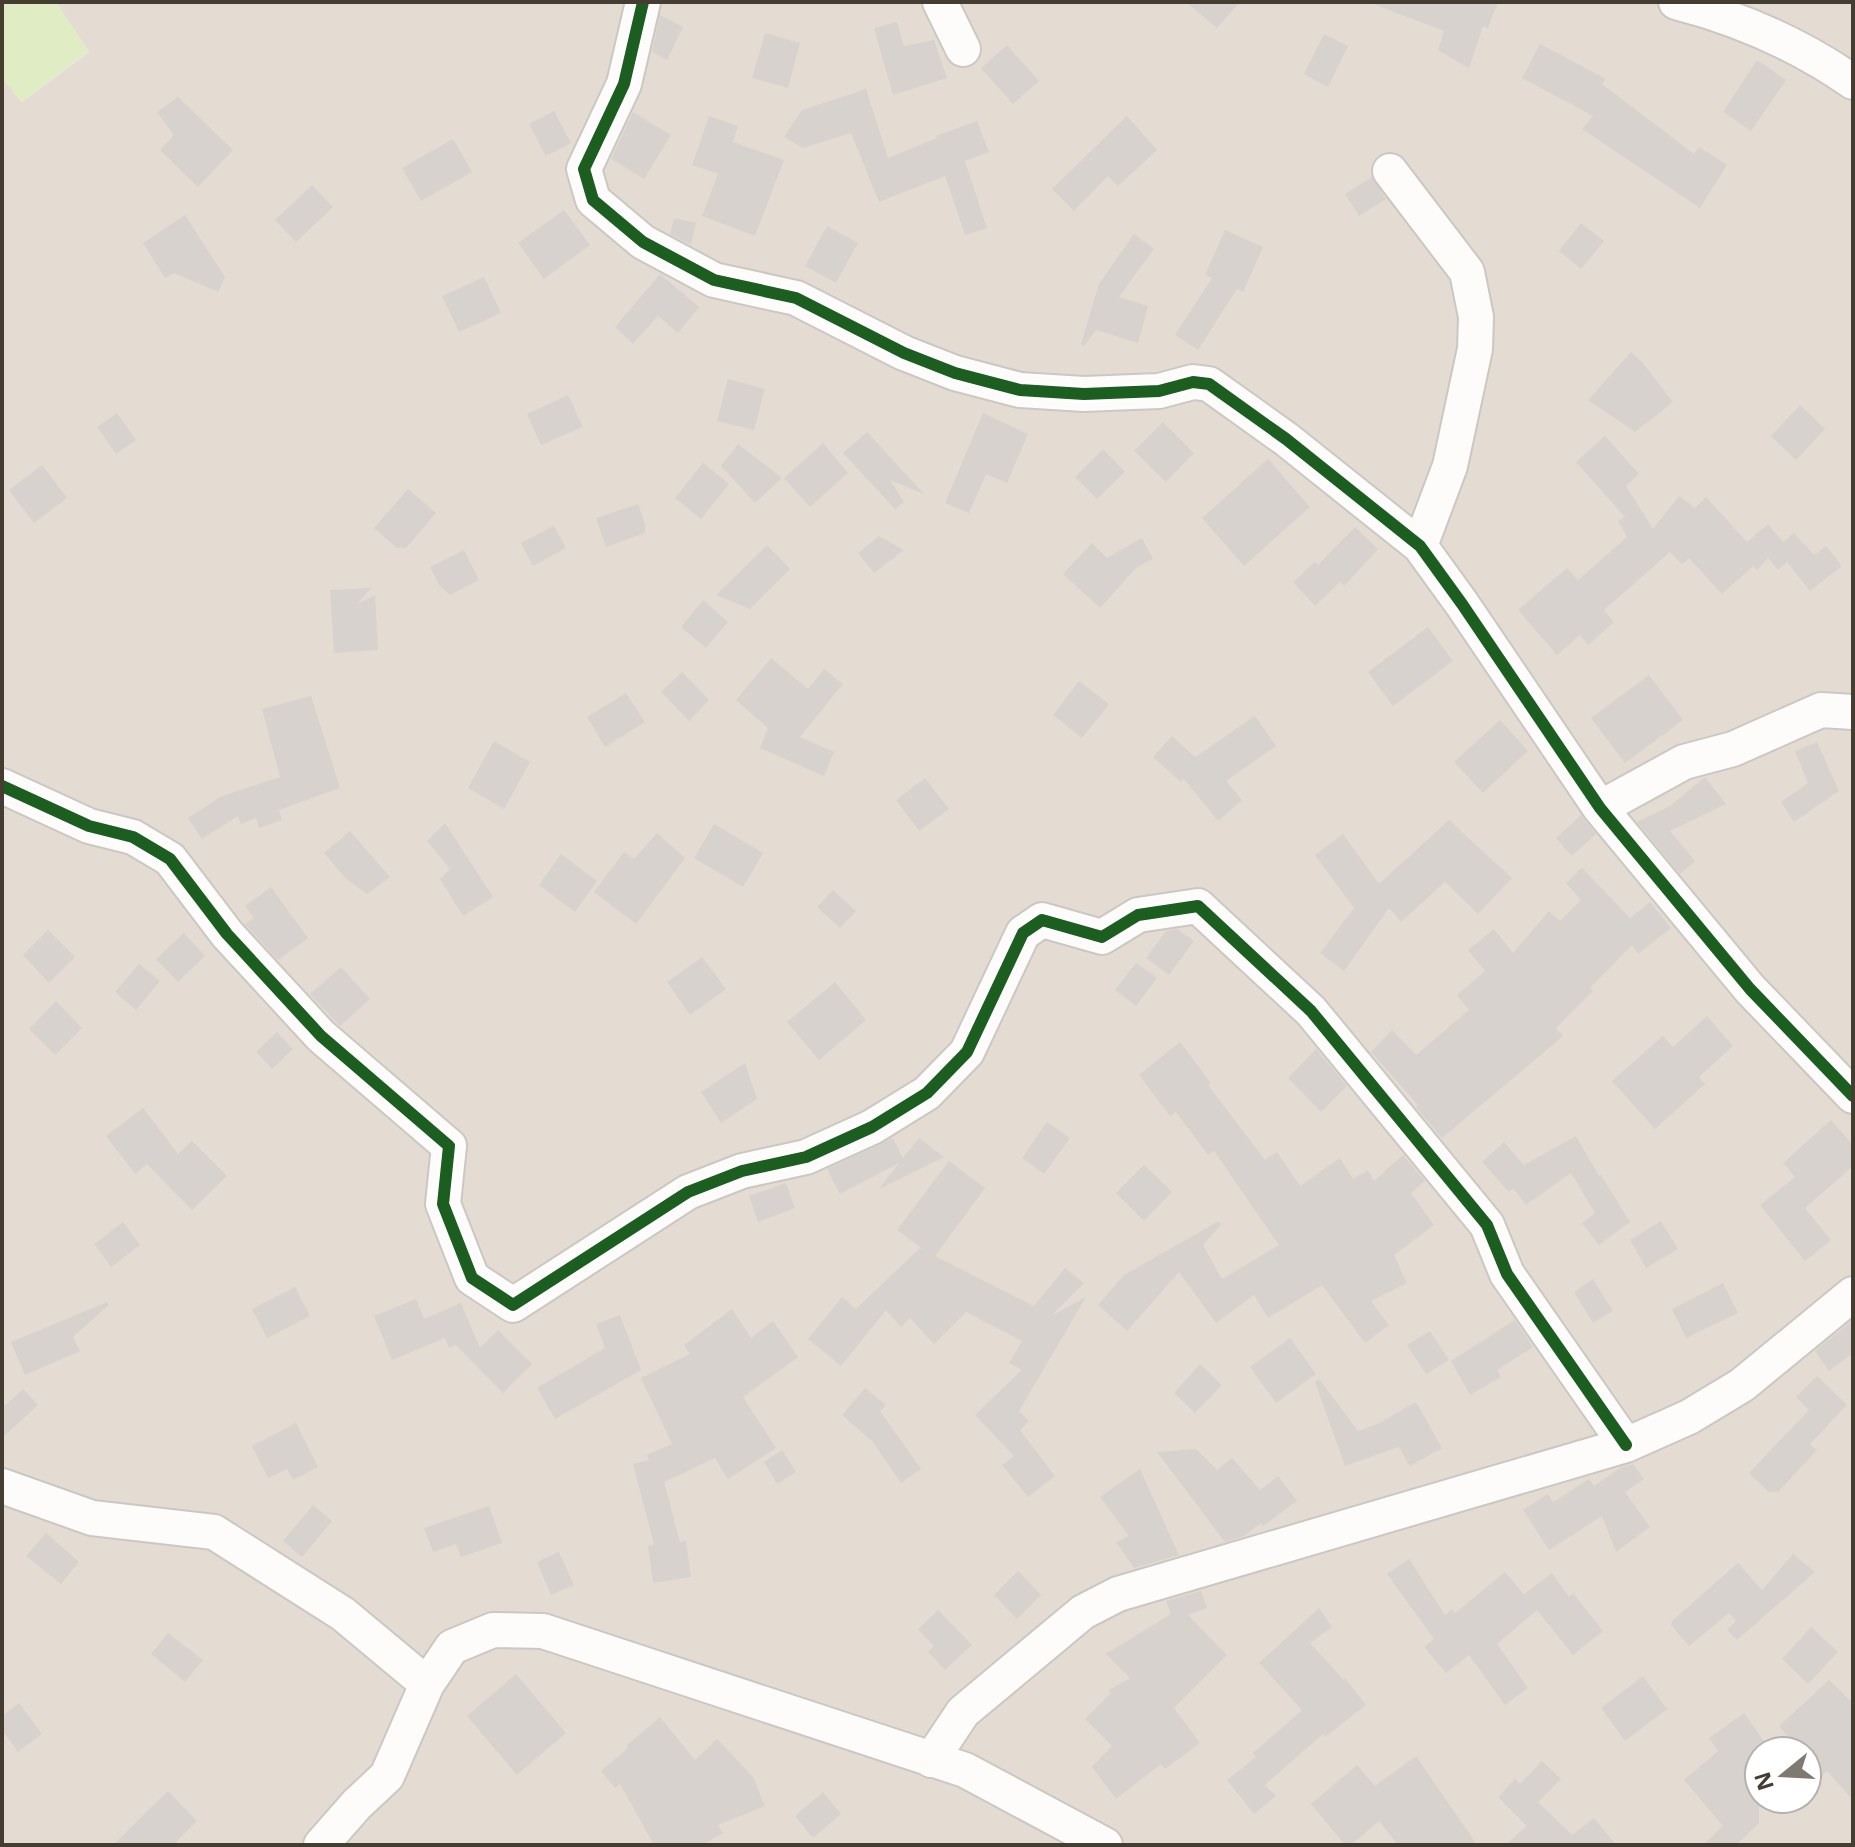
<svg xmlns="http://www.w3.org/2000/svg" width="1855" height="1847" viewBox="0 0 1855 1847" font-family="'Open Sans',sans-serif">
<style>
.residential{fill:#e4dcd3;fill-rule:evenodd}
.green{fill:#e0ecc3}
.building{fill:#d7d2cd}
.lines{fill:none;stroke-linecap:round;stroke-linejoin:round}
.street-casing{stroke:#cbc7c2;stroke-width:38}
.street{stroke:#fdfcfb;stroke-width:34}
.cycleway-casing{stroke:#fff;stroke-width:17}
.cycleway{stroke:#1b5e20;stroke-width:12}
</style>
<rect width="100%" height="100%" fill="#efebe6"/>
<path class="residential" d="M56,2H1853V1845H2V78L22,102L89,52ZM1759,1751H1807V1799H1759Z"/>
<path class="green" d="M2,2H56L89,51L21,102L2,78Z"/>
<path class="building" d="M1186,2H1240L1217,28Z
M1373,2H1498L1488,28L1483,26L1469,68L1438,50L1444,31L1373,4Z
M660,15L683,27L667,60L652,52Z
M897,22L904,46L934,40L947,78L893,95L874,28Z
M765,33L800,43L788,88L752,78Z
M1324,34L1348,46L1328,87L1304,74Z
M1540,44L1606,79L1602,84L1694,154L1699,147L1727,165L1700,208L1582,129L1593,116L1522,78Z
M1007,45L1039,81L1013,104L981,68Z
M1757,60L1786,80L1751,131L1723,112Z
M866,89L888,158L937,138L936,136L977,121L989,152L965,161L987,228L965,235L945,176L879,202L851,133L803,148L784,137L802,110Z
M178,97L233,150L198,187L160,150L174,135L157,112Z
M554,111L571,143L546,156L529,124Z
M633,112L671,135L644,179L611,159Z
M709,116L738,126L733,142L784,160L755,236L702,216L718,174L692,165Z
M1127,116L1157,150L1118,186L1108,176L1074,211L1052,189Z
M453,139L472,172L421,201L402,168Z
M1372,177L1386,199L1359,216L1345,194Z
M312,185L333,207L296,242L275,220Z
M564,210L590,245L544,279L518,243Z
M185,215L225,277L218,292L174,273L165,278L143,243Z
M674,218L696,223L691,245L670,234Z
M1581,223L1604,241L1581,269L1559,251Z
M827,226L858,243L836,283L805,266Z
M1225,230L1263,247L1243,292L1237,289L1198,350L1175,335L1212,278L1205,275Z
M1134,234L1154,249L1119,297L1148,306L1138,343L1096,330L1084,346L1081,344L1099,284Z
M660,274L699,307L678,333L658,316L633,344L615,327Z
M484,277L501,313L459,332L442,296Z
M1631,352L1642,362L1673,402L1635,432L1588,400Z
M728,379L765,389L754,430L717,421Z
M568,395L583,427L541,445L527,414Z
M1800,405L1825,429L1796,460L1771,436Z
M117,413L136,440L116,454L97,427Z
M983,413L1028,434L1007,483L986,474L969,513L945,503Z
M1163,422L1194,453L1166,482L1134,451Z
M867,432L924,494L890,480L904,502L895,509L843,453Z
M1605,436L1639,474L1626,486L1653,529L1679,496L1695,508L1706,497L1747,542L1768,524L1783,542L1794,533L1814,555L1826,546L1842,566L1810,591L1787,562L1778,570L1768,558L1757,570L1753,566L1722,594L1689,558L1682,564L1670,552L1604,610L1614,622L1588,645L1580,635L1557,655L1518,610L1567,568L1578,580L1627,537L1618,521L1625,517L1576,462Z
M823,443L848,473L810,507L784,478Z
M738,444L782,478L755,503L721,466Z
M1103,449L1125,472L1097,499L1075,477Z
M1268,459L1310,507L1244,566L1202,518Z
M703,463L729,484L701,519L675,498Z
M42,465L67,498L34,523L9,490Z
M408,489L436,513L406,548H397L374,528Z
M638,504L645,524V533L606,547L596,518Z
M554,526L566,548L533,566L521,543Z
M1355,527L1378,549L1344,586L1340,582L1315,606L1293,582L1315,562L1318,565Z
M879,536L904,550L874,573L858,553Z
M1142,538L1153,559L1136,568L1100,608L1063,574L1092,543L1107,558Z
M767,545L790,569L750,609L716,595Z
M464,550L479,580L450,595L439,585L430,567Z
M371,588L357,604L375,595L378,650L334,653L330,590Z
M703,600L728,622L706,648L681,627Z
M1428,627L1453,661L1393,706L1368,672Z
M771,658L808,689L824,669L843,684L800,737L834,752L824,776L760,748L768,728L736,700Z
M682,672L709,700L689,721L661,692Z
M1649,675L1683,720L1625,763L1591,718Z
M1079,681L1109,704L1082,738L1053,715Z
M626,693L645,722L605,747L587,717Z
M311,696L340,788L279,810L282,820L259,828L256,818L241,824L238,816L202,839L188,818L222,796L280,777L262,709Z
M1255,716L1276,746L1226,781L1242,800L1218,821L1184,779L1181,782L1153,757L1172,736L1195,757Z
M1500,720L1528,751L1483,793L1454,762Z
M494,741L530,762L504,809L468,788Z
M1817,742L1839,791L1794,822L1781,802L1808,783L1795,751Z
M1705,777L1726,804L1670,831L1695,861L1680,874L1637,822L1670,806Z
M925,778L949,809L919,831L896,800Z
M1581,815L1596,834L1572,856L1556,838Z
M1449,820L1512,878L1478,914L1445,882L1401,922L1389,908L1344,971L1320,953L1354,908L1315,855L1343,834L1379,884Z
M445,823L493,897L463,916L440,879L450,869L427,841Z
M714,824L763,853L743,887L694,858Z
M350,831L390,877L367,894L346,879L324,853Z
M657,833L685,858L636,924L594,892L624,852L634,859Z
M561,854L597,881L575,912L539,885Z
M1582,868L1630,918L1650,902L1671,928L1638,954L1632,945L1590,988L1593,991L1556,1028L1563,1036L1442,1138L1416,1107L1418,1105L1371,1052L1392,1030L1416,1055L1469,1010L1457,995L1485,971L1468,950L1494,929L1513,953L1549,911L1560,921L1581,900L1566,883Z
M271,887L308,938L278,960L245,924L254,918L245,906Z
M833,890L856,911L840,928L817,907Z
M1177,929L1194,941L1169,975L1146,958L1166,931Z
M48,930L75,957L49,983L23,955Z
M184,933L205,956L178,982L156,959Z
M702,957L726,989L690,1015L667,982Z
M1136,963L1157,978L1136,1006L1115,990Z
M139,964L160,981L136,1010L115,992Z
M341,967L370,999L340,1026L310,994Z
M835,982L866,1020L819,1060L787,1022Z
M56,1001L82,1028L55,1055L29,1029Z
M1707,1016L1733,1046L1699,1077L1705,1084L1655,1129L1612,1081L1663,1036L1673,1047Z
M277,1032L293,1049L272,1069L256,1052Z
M1180,1042L1211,1083L1208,1085L1265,1160L1277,1152L1300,1186L1340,1158L1353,1179L1368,1170L1374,1181L1403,1155L1425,1181L1411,1193L1434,1225L1394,1255L1407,1283L1371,1301L1389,1325L1365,1343L1322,1285L1268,1318L1254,1295L1216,1323L1179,1272L1127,1331L1098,1305L1124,1275L1219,1221L1221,1225L1203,1245L1222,1279L1279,1245L1214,1151L1208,1155L1176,1112L1170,1116L1139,1075Z
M1316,1049L1347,1086L1321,1112L1288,1078Z
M745,1063L757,1099L721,1123L701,1092Z
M143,1108L178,1154L192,1141L227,1176L192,1210L147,1164L135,1174L106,1136Z
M1831,1120L1853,1145V1166L1805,1208L1831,1240L1805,1261L1760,1205L1795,1177L1783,1163Z
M1047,1122L1070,1138L1044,1174L1022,1158Z
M1576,1136L1599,1176L1601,1175L1630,1222L1599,1245L1582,1223L1595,1213L1571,1173L1526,1205L1513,1188L1509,1192L1482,1162L1504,1142L1524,1165Z
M893,1138L903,1158L919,1138L944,1157L879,1189L899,1163L840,1194L827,1169Z
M949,1161L985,1188L935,1256L1034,1306L1065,1268L1084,1283L1051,1316L1086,1297L1019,1411L1029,1421L1020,1430L1055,1476L1028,1497L1002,1465L1014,1456L975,1415L1022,1370L1009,1363L1022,1341L966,1312L934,1344L910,1318L901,1327L886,1310L841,1366L808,1339L842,1297L856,1309L920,1248L924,1250L897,1230Z
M1144,1165L1172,1192L1144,1221L1116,1193Z
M786,1183L795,1208L758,1222L749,1196Z
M1661,1221L1678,1249L1646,1268L1630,1240Z
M123,1222L140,1245L111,1267L94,1244Z
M1593,1279L1613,1311L1593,1323L1574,1292Z
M1723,1283L1738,1313L1686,1338L1672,1309Z
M295,1287L310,1316L267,1338L252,1309Z
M416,1299L424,1319L461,1303L480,1348L498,1330L532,1364L503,1393L456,1345L449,1348L445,1338L392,1360L374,1316Z
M107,1302L109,1305L73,1337L80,1351L25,1375L11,1342Z
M732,1309L751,1338L773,1321L798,1357L743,1397L776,1448L728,1479L715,1458L664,1482L680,1542L686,1541L691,1577L653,1583L648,1546L654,1545L633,1464L649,1460L647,1455L672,1444L641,1378L690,1354L684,1345Z
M620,1315L641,1370L555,1419L537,1388L605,1348L596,1324Z
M1515,1320L1533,1347L1497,1370L1501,1377L1470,1395L1451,1361Z
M1853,1320V1353L1829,1371L1815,1351Z
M1430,1331L1449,1360L1426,1374L1407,1345Z
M1290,1338L1316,1374L1276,1403L1250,1367Z
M1200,1364L1222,1385L1195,1413L1174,1393Z
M1817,1376L1847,1405L1810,1444L1817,1450L1778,1492H1769L1749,1473L1809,1410L1796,1397Z
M1319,1379L1358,1431L1377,1424L1416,1402L1442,1448L1410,1466L1399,1447L1345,1466L1315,1382Z
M865,1388L886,1405L880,1411L921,1469L901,1483L872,1441L842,1415Z
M23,1389L38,1405L2,1438V1408Z
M296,1423L318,1467L293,1480L287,1469L268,1478L252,1446Z
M1196,1449L1217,1470L1232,1458L1260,1490L1278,1476L1297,1501L1263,1526L1261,1523L1244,1536L1225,1542L1157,1452Z
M782,1450L796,1472L777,1484L764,1462Z
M1633,1464L1644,1479L1625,1492L1650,1527L1616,1552L1602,1516L1549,1550L1523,1510L1548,1494L1553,1502L1589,1479L1594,1486L1620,1468Z
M1140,1469L1179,1555L1134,1568L1116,1542L1129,1536L1100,1497Z
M313,1505L332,1521L302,1557L283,1541Z
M489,1506L502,1543L461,1557L456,1544L433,1552L424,1528Z
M46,1533L79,1562L61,1584L26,1556Z
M559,1552L574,1585L551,1595L537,1562Z
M1793,1554L1815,1572L1737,1640L1727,1630L1736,1621L1729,1613L1689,1646L1671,1625L1672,1621L1738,1563L1762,1590Z
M1409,1559L1445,1615L1452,1609L1455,1613L1505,1572L1532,1604L1524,1594L1552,1573L1569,1597L1573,1593L1603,1631L1573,1655L1537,1610L1497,1644L1528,1688L1505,1705L1469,1655L1446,1673L1424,1647L1434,1639L1387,1574Z
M1018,1571L1041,1595L1017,1619L994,1595Z
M1201,1591L1207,1608L1188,1615L1227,1655L1174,1708L1200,1743L1165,1769L1161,1764L1116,1799L1092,1767L1112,1746L1085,1719L1111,1693L1109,1690L1130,1678L1106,1654L1171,1614L1166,1601Z
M1319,1608L1332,1627L1310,1643L1343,1679L1345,1678L1366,1705L1325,1737L1323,1734L1265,1785L1276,1796L1254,1814L1227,1780L1256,1757L1253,1753L1302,1710L1259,1663Z
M938,1610L972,1645L945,1670L928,1652L934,1646L918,1629Z
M1811,1627L1838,1652L1808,1684L1782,1659Z
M168,1633L203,1660L185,1682L151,1654Z
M516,1674L566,1733L517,1775L467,1716Z
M1643,1676L1667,1709L1625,1741L1601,1708Z
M1829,1680L1853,1703V1800L1827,1771L1807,1792V1751H1801L1779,1726Z
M19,1703L42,1734L18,1752L2,1730V1716Z
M1744,1713L1768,1747L1759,1751V1823L1736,1845H1703L1723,1826L1684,1780L1718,1751L1709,1738Z
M660,1717L695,1760L717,1739L753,1777L765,1806L718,1825L723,1833L702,1845H654L620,1784L615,1788L601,1771L628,1748L626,1746Z
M1416,1756L1477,1845H1398L1379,1821L1351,1845H1345L1311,1804L1357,1765L1375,1786Z
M1542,1761L1561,1779L1538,1802L1572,1835L1594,1818L1616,1845H1505L1527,1826L1498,1797L1515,1779L1520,1784Z
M168,1791L197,1821L173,1845H113Z
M823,1792L841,1814L813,1838L795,1816Z"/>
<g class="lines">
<defs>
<path id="street" d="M643,2L624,84L584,169L593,200L643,242L714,280L796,298L904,353L955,373L1020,390L1084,394L1159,391L1193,382L1209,384L1286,439L1420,546L1462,604L1600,808L1750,989L1853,1096
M940,2L963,49
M1676,2C1738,18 1800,45 1853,82
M1390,171L1467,272L1476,317L1475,349L1450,466L1420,546
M2,786L89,826L133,837L170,859L227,934L321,1036L449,1146L443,1204L472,1278L513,1305L688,1192L742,1171L806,1157L872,1127L927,1093L967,1052L1023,933L1042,920L1102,937L1138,915L1198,906L1311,1011L1487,1225L1507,1274L1626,1445
M1600,808L1684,762L1733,749L1821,710L1853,712
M2,1486L92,1518L214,1532L343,1614L427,1684L452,1647L493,1630L543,1631L965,1770L1105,1845
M931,1760L963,1712L1083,1612L1118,1594L1626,1445L1689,1417L1742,1385L1853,1294
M321,1845L357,1804L387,1776L427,1684"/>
</defs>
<use href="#street" class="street-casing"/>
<use href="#street" class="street"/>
<defs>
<path id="cycleway" d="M643,2L624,84L584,169L593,200L643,242L714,280L796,298L904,353L955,373L1020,390L1084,394L1159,391L1193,382L1209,384L1286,439L1420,546L1462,604L1600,808L1750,989L1853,1096
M2,786L89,826L133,837L170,859L227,934L321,1036L449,1146L443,1204L472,1278L513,1305L688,1192L742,1171L806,1157L872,1127L927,1093L967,1052L1023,933L1042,920L1102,937L1138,915L1198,906L1311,1011L1487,1225L1507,1274L1626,1445"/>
</defs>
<use href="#cycleway" class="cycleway-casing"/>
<use href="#cycleway" class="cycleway"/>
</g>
<rect width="1855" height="1847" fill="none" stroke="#453c32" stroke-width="8"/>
<g transform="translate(1783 1775) rotate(252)"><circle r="38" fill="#ffffff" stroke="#b5b1ad" stroke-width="2"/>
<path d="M0-6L14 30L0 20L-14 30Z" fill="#807971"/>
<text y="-12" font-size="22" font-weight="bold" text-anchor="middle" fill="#453c32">N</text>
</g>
</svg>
